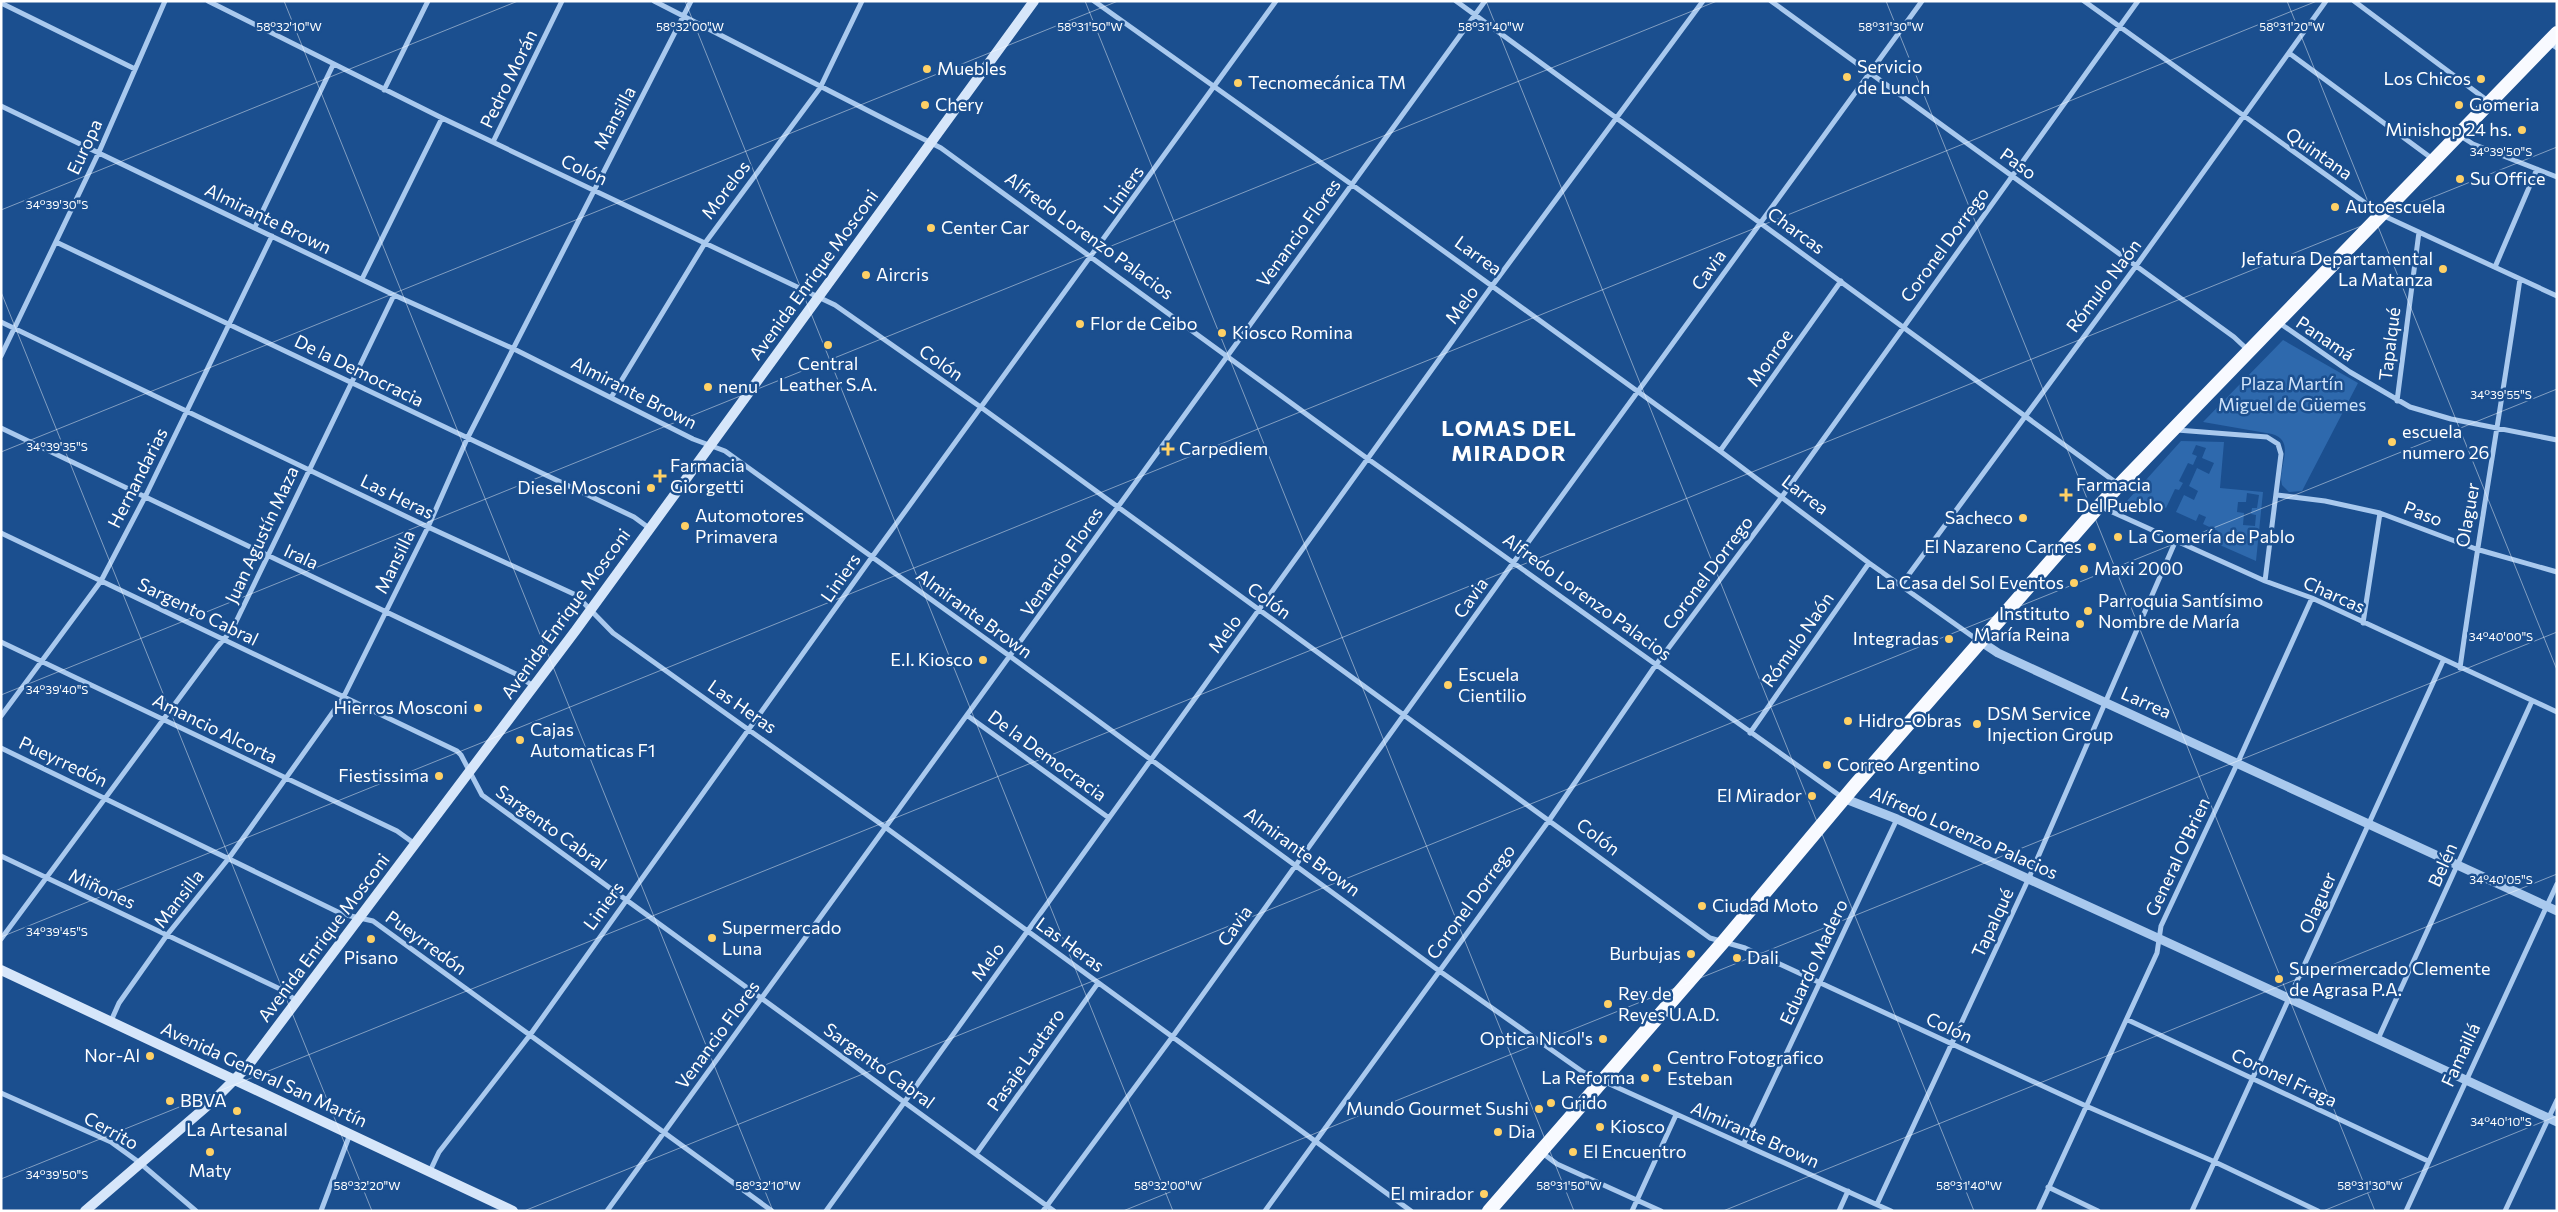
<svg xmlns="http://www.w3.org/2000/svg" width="2558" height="1212" viewBox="0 0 2558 1212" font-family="Commissioner,sans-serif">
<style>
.green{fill:#2e69ad;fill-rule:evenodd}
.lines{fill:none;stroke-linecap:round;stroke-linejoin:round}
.minor{stroke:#a9c9ee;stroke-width:5}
.tertiary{stroke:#a9c9ee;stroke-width:9}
.secondary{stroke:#d6e6fa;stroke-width:10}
.trunk{stroke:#f8faff;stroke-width:14}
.ticks{fill:none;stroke:#fff;stroke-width:1;stroke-opacity:0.45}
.poi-dot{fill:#ffd166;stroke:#1b4f8f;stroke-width:2}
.labels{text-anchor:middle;stroke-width:5;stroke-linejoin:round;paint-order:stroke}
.poi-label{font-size:18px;fill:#fff;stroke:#1b4f8f;text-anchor:start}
.street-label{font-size:18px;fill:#fff;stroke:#1b4f8f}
.park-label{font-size:18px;fill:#cfe3fa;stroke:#1b4f8f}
.district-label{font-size:22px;font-weight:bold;letter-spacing:1px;fill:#fff;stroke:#1b4f8f}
.ticks-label{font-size:12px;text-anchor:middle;fill:#fff;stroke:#1b4f8f;stroke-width:5;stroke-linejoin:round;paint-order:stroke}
</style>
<rect width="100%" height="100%" fill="#1b4f8f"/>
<path class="green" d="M2283,340L2358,383L2302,491L2289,492L2282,485C2277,468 2297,441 2272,434L2203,422Z
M2181,441L2224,442L2220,488L2263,492L2256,561L2213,542L2218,531L2203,524L2206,517L2199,514L2196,521L2176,512L2184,495L2194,500L2198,491L2189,486L2197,468L2209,474L2214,463L2202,458L2206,448L2196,445L2192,454L2197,456L2193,465L2188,463L2179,481L2183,483L2179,490L2175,489L2166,508L2155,503L2150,514L2126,502ZM2247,493L2259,495L2257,508H2252L2251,514L2256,515L2255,526L2243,525L2244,513L2237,512L2238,502H2246Z"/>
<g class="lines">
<path class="minor" d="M208,1L442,118L835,305L982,408L1710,938L1745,948L2086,1106L2215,1162L2318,1211
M654,1L941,148L1368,459L1843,798
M1094,1L1351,184L1720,451L1869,563L1979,641
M1456,1L2118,484
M1771,1L2234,337L2249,351
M2084,1L2382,215L2557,296
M2354,1L2488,101
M1,3L135,69
M2549,43L2557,48
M2289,53L2434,160
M384,90L428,1
M1,106L394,295L514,349L693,439L725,451L1011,657L1438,970L1583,1072L1891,1211
M2459,135L2473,144L2557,177
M493,142L562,1
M255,227L333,65
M56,242L634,517L649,528
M2495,267L2537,169
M362,279L442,118
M1,322L428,527L576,595L613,633L885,827L1411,1211
M2278,322L2350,372L2410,407L2451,419L2557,440
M1,356L99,152L165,1
M612,396L705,243L820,88L862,1
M2397,401L2419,232
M1,428L516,674L533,686
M2177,430L2267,437L2278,444L2281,454L2265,581
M1720,451L1841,281
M2277,495L2325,501L2380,513L2476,549L2557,572
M2099,506L2265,581L2312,598L2557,712
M1,533L457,751L461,755L482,795L1054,1211
M1901,585L2136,266L2326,1
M2363,623L2380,513
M1,642L397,831L415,844
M2460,668C2478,538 2501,409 2520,279
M1,716L101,581L145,497L272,236
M968,716L1109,818
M1750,733L1869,563
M1,748L342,914L373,921L772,1211
M1,856L280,989L297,1001
M1,939L217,647L232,630L394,295
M2128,1020L2428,1161
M111,1021L119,1003L167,935L229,858L343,698L428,527L467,439L691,1
M2378,1039L2532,701
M1,1093L111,1142L140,1163L196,1211
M1744,1143L1897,819
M1541,1152L1557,1164L1661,1211
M976,1154L1098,983
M430,1171L439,1152L530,1035L872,557L1276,1
M2048,1187L2098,1211
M1877,1204L2028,880L2176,540
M321,1211L350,1134
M607,1211L1485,1
M826,1211L1492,286L1703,1
M1043,1211L1173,1036L1513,563L1922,1
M1265,1211L1550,819L1655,666L1781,498L2138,1
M1632,1211L1676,1115
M1839,1211L1848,1191
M2038,1211L2157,953L2161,926L2238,762L2312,598
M2192,1211L2443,661
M2406,1211L2557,884
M2505,1211L2557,1100"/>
<path class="tertiary" d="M1980,641L1998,653L2557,911
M1843,798L1897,819L2160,939L2557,1122"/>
<path class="secondary" d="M1,970L513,1211
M85,1211L214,1100L247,1067L576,630L1034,1"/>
<path class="trunk" d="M1489,1211L1724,941L1856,784L2099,506L2557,33"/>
</g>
<path class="ticks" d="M284,1L773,1211M685,1L1173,1211M1085,1L1574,1211M1486,1L1974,1211M1886,1L2375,1211M2287,1L2557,670M1,210L518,1M1,292L372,1211M1,452L1118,1M1,695L1717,1M1,937L2317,1M1,1179L2557,147M524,1211L2557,389M1123,1211L2557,632M1723,1211L2557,874M2323,1211L2557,1116"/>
<g class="poi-dot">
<circle cx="927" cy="69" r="5"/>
<circle cx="1847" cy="77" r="5"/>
<circle cx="2481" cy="79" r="5"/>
<circle cx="1238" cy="83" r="5"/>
<circle cx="925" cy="105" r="5"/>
<circle cx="2459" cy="105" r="5"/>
<circle cx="2522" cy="130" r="5"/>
<circle cx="2460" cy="179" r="5"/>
<circle cx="2335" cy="207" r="5"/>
<circle cx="931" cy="228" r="5"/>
<circle cx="2443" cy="269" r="5"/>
<circle cx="866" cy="275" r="5"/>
<circle cx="1080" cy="324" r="5"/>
<circle cx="1222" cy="333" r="5"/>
<circle cx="828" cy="345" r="5"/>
<circle cx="708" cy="387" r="5"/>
<circle cx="2392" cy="442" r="5"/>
<path d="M1165.5 441.5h5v5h5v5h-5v5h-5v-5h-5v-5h5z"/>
<path d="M657.5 468.5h5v5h5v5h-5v5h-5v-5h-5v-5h5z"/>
<circle cx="651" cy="488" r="5"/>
<path d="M2063.5 487.5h5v5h5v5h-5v5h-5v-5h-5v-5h5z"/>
<circle cx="2023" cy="518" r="5"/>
<circle cx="685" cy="526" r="5"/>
<circle cx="2118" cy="537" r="5"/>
<circle cx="2092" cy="547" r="5"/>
<circle cx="2084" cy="569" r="5"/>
<circle cx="2074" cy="583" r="5"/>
<circle cx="2088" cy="611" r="5"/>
<circle cx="2080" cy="624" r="5"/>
<circle cx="1949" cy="639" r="5"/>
<circle cx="983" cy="660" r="5"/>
<circle cx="1448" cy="685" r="5"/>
<circle cx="478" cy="708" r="5"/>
<circle cx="1848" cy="721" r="5"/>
<circle cx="1977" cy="724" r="5"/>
<circle cx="520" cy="740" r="5"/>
<circle cx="1827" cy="765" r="5"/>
<circle cx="439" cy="776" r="5"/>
<circle cx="1812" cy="796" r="5"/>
<circle cx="1702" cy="906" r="5"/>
<circle cx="712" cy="938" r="5"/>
<circle cx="371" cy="939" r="5"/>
<circle cx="1691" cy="954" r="5"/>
<circle cx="1737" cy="958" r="5"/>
<circle cx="2279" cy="979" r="5"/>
<circle cx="1608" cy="1004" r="5"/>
<circle cx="1603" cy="1039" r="5"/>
<circle cx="150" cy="1056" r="5"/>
<circle cx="1657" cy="1068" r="5"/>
<circle cx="1645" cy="1078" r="5"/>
<circle cx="170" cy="1101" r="5"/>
<circle cx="1551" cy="1103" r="5"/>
<circle cx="1539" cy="1109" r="5"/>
<circle cx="237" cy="1111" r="5"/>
<circle cx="1600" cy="1127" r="5"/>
<circle cx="1498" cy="1132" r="5"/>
<circle cx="210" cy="1152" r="5"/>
<circle cx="1573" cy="1152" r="5"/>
<circle cx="1484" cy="1194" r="5"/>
</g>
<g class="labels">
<g class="poi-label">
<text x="1857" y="73">Servicio<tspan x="1857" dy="21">de Lunch</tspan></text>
<text x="937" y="75">Muebles</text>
<text x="2471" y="85" text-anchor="end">Los Chicos</text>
<text x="1248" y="89">Tecnomecánica TM</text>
<text x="935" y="111">Chery</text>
<text x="2469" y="111">Gomeria</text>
<text x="2512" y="136" text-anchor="end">Minishop 24 hs.</text>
<text x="2470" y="185">Su Office</text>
<text x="2345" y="213">Autoescuela</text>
<text x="941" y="234">Center Car</text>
<text x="2433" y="265" text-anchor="end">Jefatura Departamental<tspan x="2433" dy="21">La Matanza</tspan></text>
<text x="876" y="281">Aircris</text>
<text x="1090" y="330">Flor de Ceibo</text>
<text x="1232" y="339">Kiosco Romina</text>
<text x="828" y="370" text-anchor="middle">Central<tspan x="828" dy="21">Leather S.A.</tspan></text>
<text x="718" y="393">nenu</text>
<text x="2402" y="438">escuela<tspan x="2402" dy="21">numero 26</tspan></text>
<text x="1179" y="455">Carpediem</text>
<text x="670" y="472">Farmacia<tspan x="670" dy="21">Giorgetti</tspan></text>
<text x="2076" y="491">Farmacia<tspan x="2076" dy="21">Del Pueblo</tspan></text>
<text x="641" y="494" text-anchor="end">Diesel Mosconi</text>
<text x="695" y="522">Automotores<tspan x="695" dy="21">Primavera</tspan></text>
<text x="2013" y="524" text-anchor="end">Sacheco</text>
<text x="2128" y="543">La Gomería de Pablo</text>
<text x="2082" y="553" text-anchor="end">El Nazareno Carnes</text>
<text x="2094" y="575">Maxi 2000</text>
<text x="2064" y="589" text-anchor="end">La Casa del Sol Eventos</text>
<text x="2098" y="607">Parroquia Santísimo<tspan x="2098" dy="21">Nombre de María</tspan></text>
<text x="2070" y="620" text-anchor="end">Instituto<tspan x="2070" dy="21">María Reina</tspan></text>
<text x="1939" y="645" text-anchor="end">Integradas</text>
<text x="973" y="666" text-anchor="end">E.I. Kiosco</text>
<text x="1458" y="681">Escuela<tspan x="1458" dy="21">Cientilio</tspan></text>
<text x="468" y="714" text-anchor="end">Hierros Mosconi</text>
<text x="1987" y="720">DSM Service<tspan x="1987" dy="21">Injection Group</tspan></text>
<text x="1858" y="727">Hidro-Obras</text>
<text x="530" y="736">Cajas<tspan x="530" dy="21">Automaticas F1</tspan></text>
<text x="1837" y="771">Correo Argentino</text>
<text x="429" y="782" text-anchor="end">Fiestissima</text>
<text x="1802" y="802" text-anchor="end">El Mirador</text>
<text x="1712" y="912">Ciudad Moto</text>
<text x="722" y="934">Supermercado<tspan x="722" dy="21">Luna</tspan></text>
<text x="1681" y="960" text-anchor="end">Burbujas</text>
<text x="371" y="964" text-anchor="middle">Pisano</text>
<text x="1747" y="964">Dali</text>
<text x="2289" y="975">Supermercado Clemente<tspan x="2289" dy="21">de Agrasa P.A.</tspan></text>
<text x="1618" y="1000">Rey de<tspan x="1618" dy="21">Reyes U.A.D.</tspan></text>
<text x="1593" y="1045" text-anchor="end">Optica Nicol's</text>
<text x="140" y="1062" text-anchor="end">Nor-Al</text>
<text x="1667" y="1064">Centro Fotografico<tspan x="1667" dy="21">Esteban</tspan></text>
<text x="1635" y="1084" text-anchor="end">La Reforma</text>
<text x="180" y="1107">BBVA</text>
<text x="1561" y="1109">Grido</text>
<text x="1529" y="1115" text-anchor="end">Mundo Gourmet Sushi</text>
<text x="1610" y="1133">Kiosco</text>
<text x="237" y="1136" text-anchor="middle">La Artesanal</text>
<text x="1508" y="1138">Dia</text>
<text x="1583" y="1158">El Encuentro</text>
<text x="210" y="1177" text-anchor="middle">Maty</text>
<text x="1474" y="1200" text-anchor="end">El mirador</text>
</g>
<g class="street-label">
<text transform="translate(509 79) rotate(-64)" y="6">Pedro Morán</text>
<text transform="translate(615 118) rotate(-62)" y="6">Mansilla</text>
<text transform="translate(85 147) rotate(-65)" y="6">Europa</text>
<text transform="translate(2319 154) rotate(35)" y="6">Quintana</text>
<text transform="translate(2018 164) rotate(36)" y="6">Paso</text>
<text transform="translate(584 170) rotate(25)" y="6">Colón</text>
<text transform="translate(726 190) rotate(-53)" y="6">Morelos</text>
<text transform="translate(1124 190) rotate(-54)" y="6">Liniers</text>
<text transform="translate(268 219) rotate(26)" y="6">Almirante Brown</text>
<text transform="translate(1796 231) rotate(36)" y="6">Charcas</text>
<text transform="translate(1299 233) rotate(-54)" y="6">Venancio Flores</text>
<text transform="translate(1089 236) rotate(36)" y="6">Alfredo Lorenzo Palacios</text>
<text transform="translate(1945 245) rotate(-54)" y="6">Coronel Dorrego</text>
<text transform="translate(1478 256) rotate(36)" y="6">Larrea</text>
<text transform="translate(1709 270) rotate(-54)" y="6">Cavia</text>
<text transform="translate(814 275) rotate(-54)" y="6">Avenida Enrique Mosconi</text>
<text transform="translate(2104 286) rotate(-53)" y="6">Rómulo Naón</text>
<text transform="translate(1462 305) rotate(-54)" y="6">Melo</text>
<text transform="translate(2325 339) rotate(34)" y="6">Panamá</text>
<text transform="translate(2390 344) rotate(-83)" y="6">Tapalqué</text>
<text transform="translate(1770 358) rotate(-55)" y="6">Monroe</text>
<text transform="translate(941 363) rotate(35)" y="6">Colón</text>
<text transform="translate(359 371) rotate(26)" y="6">De la Democracia</text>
<text transform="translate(634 393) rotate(27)" y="6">Almirante Brown</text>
<text transform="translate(138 478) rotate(-63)" y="6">Hernandarias</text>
<text transform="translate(1805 495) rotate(37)" y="6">Larrea</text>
<text transform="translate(397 497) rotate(26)" y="6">Las Heras</text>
<text transform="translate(2423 514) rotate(21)" y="6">Paso</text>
<text transform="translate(2468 515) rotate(-80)" y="6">Olaguer</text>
<text transform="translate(262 535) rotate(-65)" y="6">Juan Agustín Maza</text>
<text transform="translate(301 557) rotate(25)" y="6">Irala</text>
<text transform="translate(395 562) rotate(-64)" y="6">Mansilla</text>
<text transform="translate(1062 562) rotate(-55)" y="6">Venancio Flores</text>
<text transform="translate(1708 573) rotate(-53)" y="6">Coronel Dorrego</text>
<text transform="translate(841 578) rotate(-55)" y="6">Liniers</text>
<text transform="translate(2334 595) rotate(24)" y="6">Charcas</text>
<text transform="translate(1587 597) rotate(36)" y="6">Alfredo Lorenzo Palacios</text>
<text transform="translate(1471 598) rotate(-54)" y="6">Cavia</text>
<text transform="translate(1269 601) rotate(36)" y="6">Colón</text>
<text transform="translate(198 612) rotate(26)" y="6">Sargento Cabral</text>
<text transform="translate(566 614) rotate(-54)" y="6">Avenida Enrique Mosconi</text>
<text transform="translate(974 614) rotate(36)" y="6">Almirante Brown</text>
<text transform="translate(1225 634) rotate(-54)" y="6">Melo</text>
<text transform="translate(1798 640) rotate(-55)" y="6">Rómulo Naón</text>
<text transform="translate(2146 703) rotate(24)" y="6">Larrea</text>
<text transform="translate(742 707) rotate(35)" y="6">Las Heras</text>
<text transform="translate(215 729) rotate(26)" y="6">Amancio Alcorta</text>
<text transform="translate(1047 756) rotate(36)" y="6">De la Democracia</text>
<text transform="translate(63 762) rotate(25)" y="6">Pueyrredón</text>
<text transform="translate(551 828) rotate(36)" y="6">Sargento Cabral</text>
<text transform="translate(1964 833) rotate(24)" y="6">Alfredo Lorenzo Palacios</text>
<text transform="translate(1598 837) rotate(37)" y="6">Colón</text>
<text transform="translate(1302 852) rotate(36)" y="6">Almirante Brown</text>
<text transform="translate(2178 857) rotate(-65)" y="6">General O'Brien</text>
<text transform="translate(2443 865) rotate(-66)" y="6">Belén</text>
<text transform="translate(102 889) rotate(25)" y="6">Miñones</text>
<text transform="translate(179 899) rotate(-52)" y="6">Mansilla</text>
<text transform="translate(1471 902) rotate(-54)" y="6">Coronel Dorrego</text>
<text transform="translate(2318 903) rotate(-66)" y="6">Olaguer</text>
<text transform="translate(604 906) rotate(-54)" y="6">Liniers</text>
<text transform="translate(1993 923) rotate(-65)" y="6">Tapalqué</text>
<text transform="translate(1235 926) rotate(-54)" y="6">Cavia</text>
<text transform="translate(324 938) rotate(-53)" y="6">Avenida Enrique Mosconi</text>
<text transform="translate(426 943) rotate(36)" y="6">Pueyrredón</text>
<text transform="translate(1070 945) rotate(36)" y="6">Las Heras</text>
<text transform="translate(988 962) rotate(-54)" y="6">Melo</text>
<text transform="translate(1814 962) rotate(-65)" y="6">Eduardo Madero</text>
<text transform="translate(1949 1028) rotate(25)" y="6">Colón</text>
<text transform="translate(718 1035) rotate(-54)" y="6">Venancio Flores</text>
<text transform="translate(2461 1055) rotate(-65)" y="6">Famaillá</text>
<text transform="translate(1026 1060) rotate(-55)" y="6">Pasaje Lautaro</text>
<text transform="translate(879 1066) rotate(36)" y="6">Sargento Cabral</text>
<text transform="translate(264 1075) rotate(25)" y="6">Avenida General San Martín</text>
<text transform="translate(2284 1078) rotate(25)" y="6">Coronel Fraga</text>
<text transform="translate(111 1131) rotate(29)" y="6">Cerrito</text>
<text transform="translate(1755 1135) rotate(24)" y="6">Almirante Brown</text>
</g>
<g class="park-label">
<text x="2292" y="390">Plaza Martín<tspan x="2292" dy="21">Miguel de Güemes</tspan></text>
</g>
<g class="district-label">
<text x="1509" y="436">LOMAS DEL<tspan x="1509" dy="25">MIRADOR</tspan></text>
</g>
</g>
<g class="ticks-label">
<text x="289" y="31">58°32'10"W</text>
<text x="690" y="31">58°32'00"W</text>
<text x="1090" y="31">58°31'50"W</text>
<text x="1491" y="31">58°31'40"W</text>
<text x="1891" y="31">58°31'30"W</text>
<text x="2292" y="31">58°31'20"W</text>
<text x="2501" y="156">34°39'50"S</text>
<text x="57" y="209">34°39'30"S</text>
<text x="2501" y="399">34°39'55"S</text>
<text x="57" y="451">34°39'35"S</text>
<text x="2501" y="641">34°40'00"S</text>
<text x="57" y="694">34°39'40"S</text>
<text x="2501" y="884">34°40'05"S</text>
<text x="57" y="936">34°39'45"S</text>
<text x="2501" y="1126">34°40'10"S</text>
<text x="57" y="1179">34°39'50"S</text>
<text x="367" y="1190">58°32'20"W</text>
<text x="768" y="1190">58°32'10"W</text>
<text x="1168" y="1190">58°32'00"W</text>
<text x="1569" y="1190">58°31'50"W</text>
<text x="1969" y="1190">58°31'40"W</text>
<text x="2370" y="1190">58°31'30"W</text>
</g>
<rect width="2558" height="1212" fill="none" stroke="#ffffff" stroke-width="5"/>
</svg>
